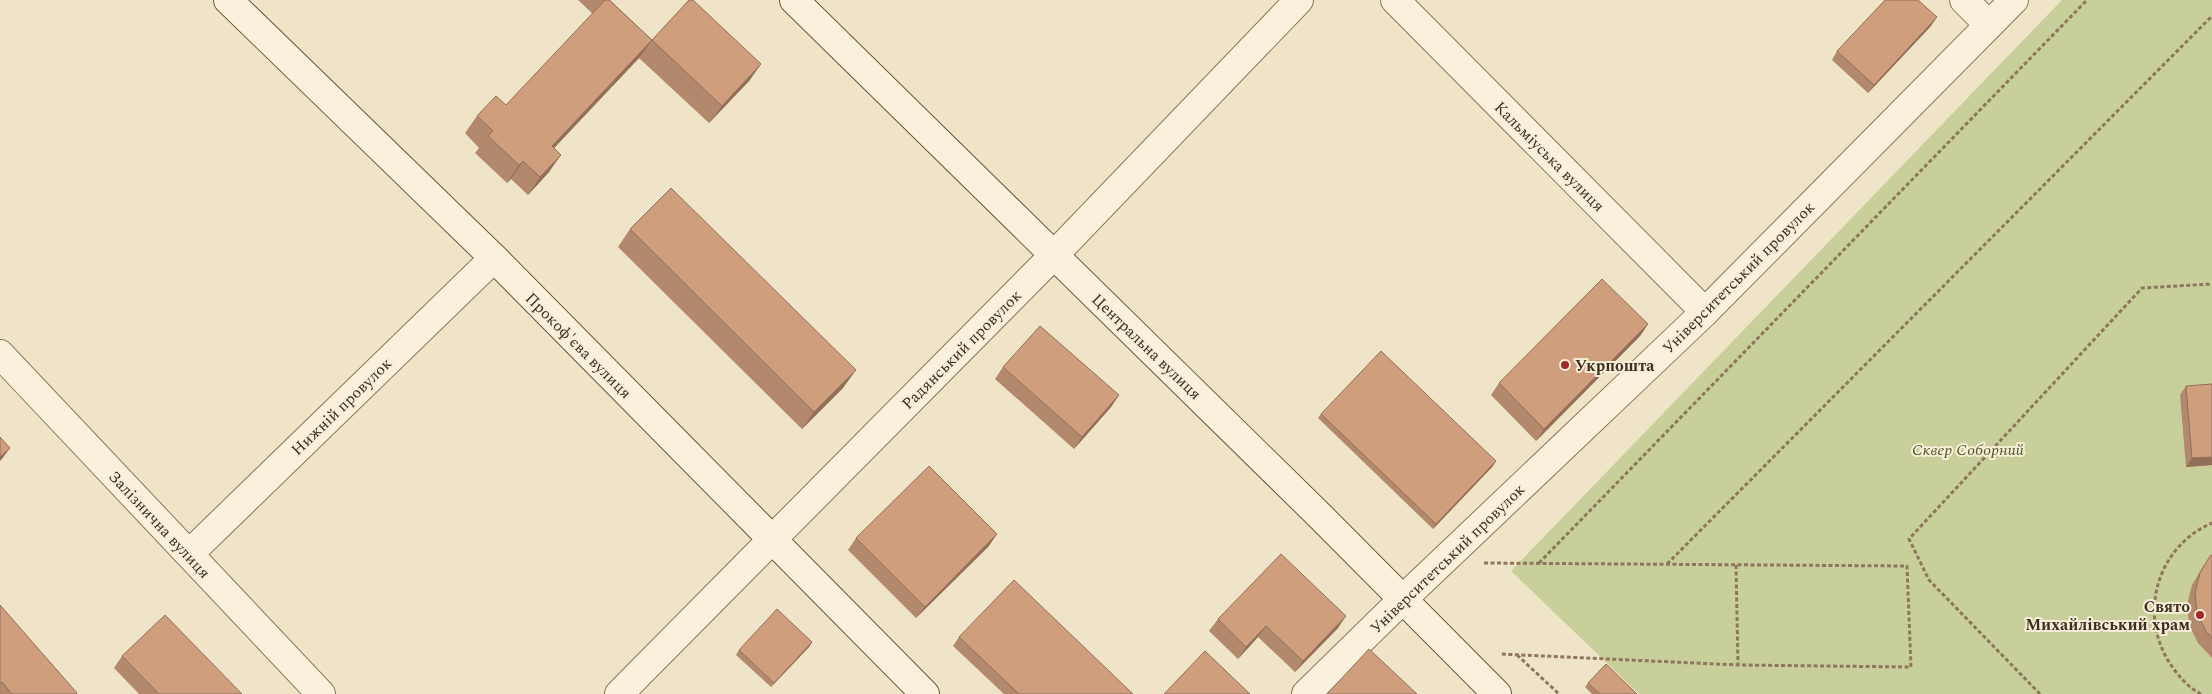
<svg xmlns="http://www.w3.org/2000/svg" width="2212" height="694" viewBox="0 0 2212 694" font-family="Spectral,serif">
<style>
.green{fill:#c9cf9b}
.lines{fill:none;stroke-linecap:round;stroke-linejoin:round}
.street-casing{stroke:#8d765c;stroke-width:30}
.secondary-casing{stroke:#6f573f;stroke-width:30}
.path{stroke:#8d765c;stroke-width:3;stroke-dasharray:4 2.5;stroke-linecap:butt}
.street{stroke:#faf1dc;stroke-width:28}
.secondary{stroke:#faf1dc;stroke-width:28}
.wall{fill:#b2896c}
.shaded-wall{fill:#916f58}
.building{fill:#cf9f7d;stroke:#916f58}
.poi-dot{fill:#9e2a2b;stroke:#f7eed8;stroke-width:2}
.labels{text-anchor:middle;stroke-width:4;stroke-linejoin:round;paint-order:stroke}
.street-label{font-size:16px;fill:#3d2e20;stroke:#f7eed8}
.poi-label{font-size:16px;font-weight:bold;fill:#3d2e20;stroke:#f7eed8;text-anchor:start}
.park-label{font-size:16px;font-style:italic;fill:#4d5a26;stroke:#f7eed8}
</style>
<rect width="100%" height="100%" fill="#f0e4c8"/>
<path class="green" d="M2062,0H2212V694H1639L1511,571Z"/>
<g class="lines">
<defs>
<path id="street" d="M1395,0L1705,312
M1964,0L1989,25
M0,354L321,694
M189,554L494,258
M619,694L1054,255L1299,0
M1306,694L1403,599L1705,312L2014,0"/>
<path id="secondary" d="M228,0L494,258L925,694
M794,0L1321,517L1497,694"/>
</defs>
<use href="#street" class="street-casing"/>
<use href="#secondary" class="secondary-casing"/>
<path class="path" d="M1484,563L1907,566L1911,667L1738,665L1500,654
M1539,563L2087,0
M1667,564L2212,16
M1736,565L1738,665
M1517,655L1559,694
M2040,694L1929,580L1909,539L2142,288L2212,284
M2201,694C2187,687 2177,674 2169,662C2138,612 2158,546 2212,523"/>
<use href="#street" class="street"/>
<use href="#secondary" class="secondary"/>
</g>
<path class="wall" d="M578,0H610L652,40L761,64L749,81L709,123L639,58L554,148L549,172L528,195L511,179L507,183L475,153L479,148L465,133L477,116L506,105L593,14Z
M1931,26L1868,93L1832,60L1837,51Z
M630,229L843,388L802,429L618,247Z
M1648,324L1640,336L1536,441L1491,395L1499,383Z
M1003,367L1119,395L1111,407L1074,449L995,379Z
M2186,386L2212,465L2186,467L2180,395Z
M1321,414L1493,466L1433,529L1318,418Z
M856,538L989,546L916,618L848,550Z
M2212,555V658L2198,643L2189,625L2187,605L2192,585L2202,568Z
M0,605L77,694H0Z
M1218,619L1338,628L1295,672L1258,637L1238,659L1209,631Z
M959,637L1133,694H1004L953,646Z
M812,642L809,647L771,687L736,655L739,650Z
M122,656L242,694H139L114,668Z
M1588,683L1637,694H1592L1585,687Z"/>
<path class="shaded-wall" d="M1937,17L1931,26L1868,93L1874,85Z
M652,40L639,58L539,164L552,146Z
M761,64L749,81L709,123L722,106Z
M561,155L549,172L528,195L540,177Z
M523,161L511,179L507,183L519,165Z
M1648,324L1640,336L1536,441L1544,429Z
M856,370L843,388L802,429L814,412Z
M1119,395L1111,407L1074,449L1082,437Z
M10,448L2,459L0,461V457Z
M2212,457V465L2186,467L2192,458Z
M1496,461L1493,466L1433,529L1436,524Z
M997,534L989,546L916,618L925,607Z
M1346,616L1338,628L1295,672L1303,661Z
M1266,626L1258,637L1238,659L1246,647Z
M812,642L809,647L771,687L774,683Z"/>
<path class="building" d="M605,0H609L652,40L689,0H693L761,64L722,106L652,40L552,146L561,155L540,177L523,161L519,165L488,136L493,131L477,116L496,96L506,105Z
M1885,0H1918L1937,17L1874,85L1837,51Z
M671,188L856,370L814,412L630,229Z
M1602,279L1648,324L1544,429L1499,383Z
M1040,326L1119,395L1082,437L1003,367Z
M1381,351L1496,461L1436,524L1321,414Z
M2212,384V457L2192,458L2186,386Z
M0,437L10,448L0,457Z
M929,466L997,534L925,607L856,538Z
M1281,554L1346,616L1303,661L1266,626L1246,647L1218,619Z
M2212,555V638L2206,631L2197,613L2195,593L2200,573L2210,556Z
M1014,580L1133,694H1019L959,637Z
M0,605L77,693L76,694H12L2,682L0,684Z
M777,609L812,642L774,683L739,650Z
M165,615L242,694H159L122,656Z
M1369,649L1417,694H1327Z
M1205,651L1250,694H1164Z
M1606,664L1637,694H1600L1588,683Z"/>
<g class="poi-dot">
<circle cx="1565" cy="365" r="5"/>
<circle cx="2200" cy="615" r="5"/>
</g>
<g class="labels">
<g class="street-label">
<text transform="translate(1550 156) rotate(45)" y="6">Кальміуська вулиця</text>
<text transform="translate(1738 277) rotate(-45)" y="6">Університетський провулок</text>
<text transform="translate(579 345) rotate(45)" y="6">Прокоф'єва вулиця</text>
<text transform="translate(1147 346) rotate(44)" y="6">Центральна вулиця</text>
<text transform="translate(961 349) rotate(-45)" y="6">Радянський провулок</text>
<text transform="translate(341 406) rotate(-44)" y="6">Нижній провулок</text>
<text transform="translate(160 524) rotate(47)" y="6">Залізнична вулиця</text>
<text transform="translate(1447 558) rotate(-44)" y="6">Університетський провулок</text>
</g>
<g class="poi-label">
<text x="1575" y="371">Укрпошта</text>
<text x="2190" y="612" text-anchor="end">Свято<tspan x="2190" dy="18">Михайлівський храм</tspan></text>
</g>
<g class="park-label">
<text x="1968" y="455">Сквер Соборний</text>
</g>
</g>
</svg>
